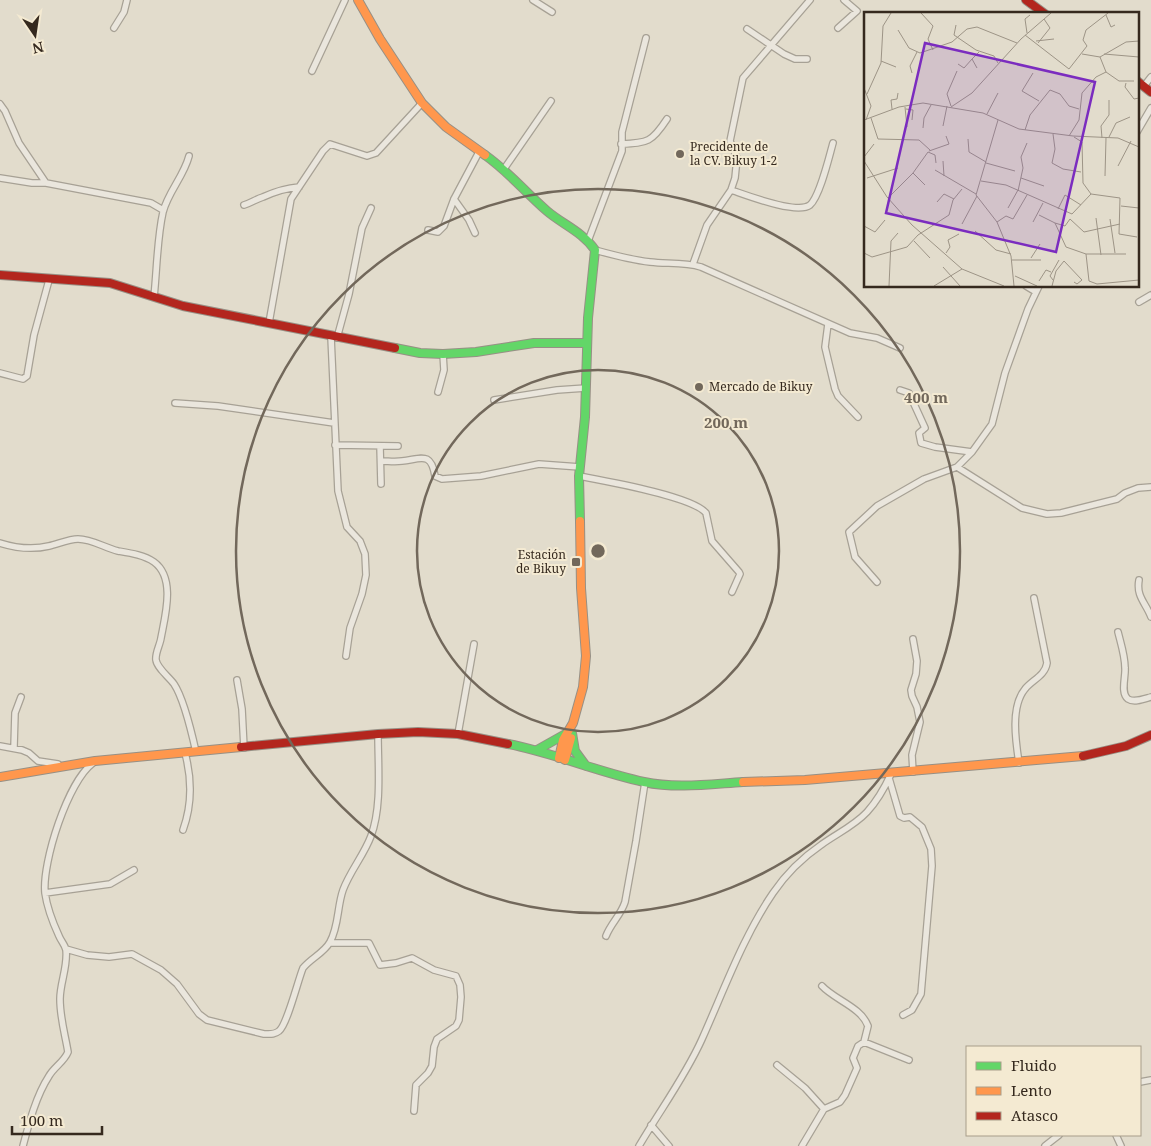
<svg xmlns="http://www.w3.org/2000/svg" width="1151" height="1146" viewBox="0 0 1151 1146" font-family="'Noto Serif',serif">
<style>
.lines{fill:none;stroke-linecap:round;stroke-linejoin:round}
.street-casing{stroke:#a7a195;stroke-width:8}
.fast-casing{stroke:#979085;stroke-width:10}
.slow-casing{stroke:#979085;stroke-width:10}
.jam-casing{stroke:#979085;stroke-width:10}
.street{stroke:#eae6dd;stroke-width:5.5}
.fast{stroke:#63d668;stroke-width:8}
.slow{stroke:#ff974d;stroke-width:8}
.jam{stroke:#b3261e;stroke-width:8}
.ring{fill:none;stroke:#72685b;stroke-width:2.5}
.poi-dot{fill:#72685b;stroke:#f4ead2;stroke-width:2}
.labels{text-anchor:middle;stroke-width:4;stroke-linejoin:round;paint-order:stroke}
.poi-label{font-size:12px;fill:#35291e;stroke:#f4ead2;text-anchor:start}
.inset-road{fill:none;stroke:#9d9486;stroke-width:1}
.view{fill:#7b2cbf;fill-opacity:0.15;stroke:#7b2cbf;stroke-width:2.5}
.inset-edge{fill:none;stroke:#35291e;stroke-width:2.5}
.centre{fill:#72685b;stroke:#f4ead2;stroke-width:2.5}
.ring-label{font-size:15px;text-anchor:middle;font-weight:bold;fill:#72685b;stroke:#f4ead2;stroke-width:4;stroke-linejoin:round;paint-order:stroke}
</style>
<rect width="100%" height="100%" fill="#e2dccc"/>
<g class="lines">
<defs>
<path id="street" d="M533,0L552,12
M114,28L124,12L127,0
M838,28L857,11L844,0
M747,29L784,54L795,59H807
M312,71L345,0
M1144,86L1151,77
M0,104L5,111L19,143L46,183L151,203L163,210
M1137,132L1151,108
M621,144C648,143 652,142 667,119
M504,169L551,101
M0,178L32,183H46
M731,190C746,195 797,215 810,205C820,196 829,157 833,143
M454,199L469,220L475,233
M244,205C251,203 256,199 263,197C274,192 287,188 299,187
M428,230L438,232L444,226L454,199L479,152
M588,241L622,151V132L646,38
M595,250C613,255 631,260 650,262C667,264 684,262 701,267L850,333L877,338L900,348
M693,264L707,225L731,190L735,178L737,158L730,141L743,78L810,0
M1026,286L1036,292
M154,297C157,269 157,239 163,212C168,192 184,176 189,156
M1139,302L1151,295
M269,323L291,199L323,151L330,144L367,156L376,153L422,103
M828,324L825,347L835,389L838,396L858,417
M331,337L338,491L347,527L360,541L365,554L366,575L362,594L350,628L346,656
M337,338L349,294L362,228L371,208
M0,373L23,379L27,376L34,335L49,280
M900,390L909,393L925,428L919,433L921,443L935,447L972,452L992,424L1005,373L1028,309L1039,286
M438,392L444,370L443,354
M494,400L557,390L586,388
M175,403L218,406L334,423
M335,445L398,446
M380,446L381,484
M381,461C388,461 395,462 402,461C421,459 431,451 435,476L442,479L481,476L539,464L580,467
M957,467L1022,508L1047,514L1061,513L1117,499L1125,493L1138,488L1151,487
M579,476C605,481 692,496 706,513L712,541L739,572L740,574L732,592
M0,543C16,548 32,550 49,546C58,544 69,539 78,539C92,539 105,548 118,551C130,553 144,555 154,562C176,578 165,616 161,638C160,645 155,653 156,660C157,668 169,677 174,684C184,699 192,734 196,752
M1139,580C1136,597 1146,603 1151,617
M877,582L855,557L849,532L877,506L924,479L957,467L972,452
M1118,632C1121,644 1125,656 1125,668C1126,676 1120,693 1128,699C1134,703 1144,699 1151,697
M237,680L242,709L244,748
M458,734L474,644
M0,746L22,750L29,753L38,761L58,764
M14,747L15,713L21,697
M1019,763C1016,743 1010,707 1025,689C1032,680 1045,676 1047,663L1034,598
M913,772L912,755L920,722L917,707L912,696L911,690L916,674L917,661L913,639
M889,778L900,816L904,818L910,817L922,827L931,849L932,866L921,994L912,1010L903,1015
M183,830C192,805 192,779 185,753
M45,893L110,884L134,870
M606,936C611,923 621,915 625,902L636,841L645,782
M330,943H369L380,965L396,963L412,958L434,970L456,976L460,985L461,997L459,1020L456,1026L437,1039L434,1047L432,1066L428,1073L416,1085L414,1111
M66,949L87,955L109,957L132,954L161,970L177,984L199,1014L207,1020L264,1034C270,1034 274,1035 279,1031C287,1025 298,980 303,968C311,958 324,953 330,942C339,926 337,907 343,890C350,871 364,855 371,836C382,807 378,766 378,734
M822,986C835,1000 861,1007 868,1026L864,1042
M777,1065L805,1088L824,1109L802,1146
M1140,1082L1151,1080
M824,1109L840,1102L845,1095L857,1068L853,1058L858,1046L864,1042L909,1060
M651,1125L669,1146
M1116,1135L1121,1146
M23,1146C29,1123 36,1096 49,1076C54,1067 64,1062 68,1052C65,1034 60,1018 60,999C60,983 68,966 66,950C65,945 61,941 59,936C53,923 47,907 45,893C42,862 68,781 93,763
M639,1146C660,1110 685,1077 702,1039C724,990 743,937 773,893C786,874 802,858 821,845C836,834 854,826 867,812C877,801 885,787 891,774
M1045,1146L1059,1135"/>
<path id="fast" d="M485,155C509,172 525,192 547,211C562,224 583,232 595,250L588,318L585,417L579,476L580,521
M395,348L420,353L443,354L476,352L534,343H587
M572,733L575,751L586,766
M508,744C554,753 598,772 644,782C676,789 711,784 743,782
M537,750L569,732"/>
<path id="slow" d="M358,0L380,39L422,103L446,127L485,155
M559,758L563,740L573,723L583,687L586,656L581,588L580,521
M565,760L571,738
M0,777L95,761L241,747
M743,782L805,780L1083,756"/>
<path id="jam" d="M1026,0L1045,14
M1137,81L1151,92
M0,275L110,283L183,306L395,348
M241,747L378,734L418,732L458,734L508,744
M1083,756L1126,746L1151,735"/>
</defs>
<use href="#street" class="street-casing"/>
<use href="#fast" class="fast-casing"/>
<use href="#slow" class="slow-casing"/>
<use href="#jam" class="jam-casing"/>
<use href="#street" class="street"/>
<use href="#fast" class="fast"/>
<use href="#slow" class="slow"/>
<use href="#jam" class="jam"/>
</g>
<g class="ring">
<circle cx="598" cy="551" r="181"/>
<circle cx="598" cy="551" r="362"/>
</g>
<g class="poi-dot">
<circle cx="680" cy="154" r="5"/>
<circle cx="699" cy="387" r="5"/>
<rect x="571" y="557" width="10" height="10" rx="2.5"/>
</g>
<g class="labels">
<g class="poi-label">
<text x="690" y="151">Precidente de<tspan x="690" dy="14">la CV. Bikuy 1-2</tspan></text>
<text x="709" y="391">Mercado de Bikuy</text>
<text x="566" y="559" text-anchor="end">Estación<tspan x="566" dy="14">de Bikuy</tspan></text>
</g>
</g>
<g transform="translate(864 12)">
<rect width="275" height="275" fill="#e2dccc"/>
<path class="inset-road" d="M57,1L69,14L64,27L69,38M242,3L247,15L251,13M92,13L90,23L112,38L130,44L134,51M34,18L45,36L56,41L88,30L103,17L113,15L153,31M163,21L161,7L166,3M161,23L205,57L223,34L219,28L222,18L244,1M172,29L190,27M174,31L186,16L180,7M218,42L236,45M240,42L275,45M17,49L32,55M94,52L100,56L108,47M113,56L108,47L115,40M242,60L236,45L262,30L275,29M48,61L46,54L53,40M169,61L158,79L175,89M262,71L261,75L270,87L275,86M0,76L7,94L2,108M3,82L17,51L19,14L27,1M87,94L83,82L93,59M41,95L43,115M87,95L108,81L157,27L187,1M28,97L27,88L33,87L34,81M42,97L49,98L48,108M123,102L134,81M7,106L14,127L55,128L66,138M0,108L35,95L59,91L119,101L155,117L209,124L254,126L275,135M134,108L112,183L133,210L147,244L150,274M79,114L83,94M59,116L60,106L67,93M161,118L166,103L186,78L196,82L205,94L215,97M189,122L191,137L188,151L199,157L217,160M205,124L215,108L218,81L232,65L242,60L255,69H270M210,125L218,130L219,171L227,182L256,186L255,222L273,225M245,125L252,111L266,105M238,126L237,114L245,103V88M104,127L105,140L122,150M65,139L85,132L82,124M0,145L10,132M0,149L23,185L48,213L98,257L140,274M79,149L80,164M122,151L151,159M254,154L267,129M71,158L112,182M49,161L61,173M241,164L242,126M3,166L34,156M157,166L180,174M117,169L142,173L208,202M154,179L159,156L157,145L163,131M24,186L49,161L64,140L71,143L72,151M73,190L80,182L90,187M257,194L275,196M144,196L154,178M194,197L201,183L217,193M208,202L227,182M175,203L191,211L202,235L222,242L225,269M232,206L237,243M206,207L220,220L256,212M246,207L251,241M133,210L142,204L149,207L163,183M169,210L179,191M191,211L201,214L206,207M98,212L113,184M0,214L11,220L21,208M111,219L132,238L147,242M50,229L66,246M0,241L8,245L43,235L54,223L85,203L89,188L98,177M82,241L86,235L84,228L95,222M222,242H262M167,246L176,232M148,248H177M79,255L96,274M151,264L173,274M189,268L186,264L195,248M175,269L182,258L187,260M225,269L233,272L275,268M25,274L27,229L34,221M70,274L98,257M188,274L192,259L200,249L218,268L213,272L210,270"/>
<path class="view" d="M61,31L231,70L192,240L22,201Z"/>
<rect width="275" height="275" class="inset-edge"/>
</g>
<circle cx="598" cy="551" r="8" class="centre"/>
<g class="ring-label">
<text x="926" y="403">400 m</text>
<text x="726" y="428">200 m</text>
</g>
<rect x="966" y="1046" width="175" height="90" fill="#f4ead2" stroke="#a89d8a"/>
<rect x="976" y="1062" width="25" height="8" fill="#63d668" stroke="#a89d8a"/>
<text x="1011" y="1071" font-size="15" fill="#35291e">Fluido</text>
<rect x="976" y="1087" width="25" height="8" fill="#ff974d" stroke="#a89d8a"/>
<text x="1011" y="1096" font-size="15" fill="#35291e">Lento</text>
<rect x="976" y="1112" width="25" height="8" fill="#b3261e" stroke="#a89d8a"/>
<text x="1011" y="1121" font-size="15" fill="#35291e">Atasco</text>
<g transform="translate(35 35) rotate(167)" stroke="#f4ead2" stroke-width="4" paint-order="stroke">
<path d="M0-4L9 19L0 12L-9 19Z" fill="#35291e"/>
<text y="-8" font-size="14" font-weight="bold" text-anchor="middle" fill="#35291e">N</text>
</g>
<path d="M12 1126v8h90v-8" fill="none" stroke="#35291e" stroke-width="2.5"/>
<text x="20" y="1126" font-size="15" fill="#35291e" stroke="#f4ead2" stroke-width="4" paint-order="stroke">100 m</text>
</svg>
